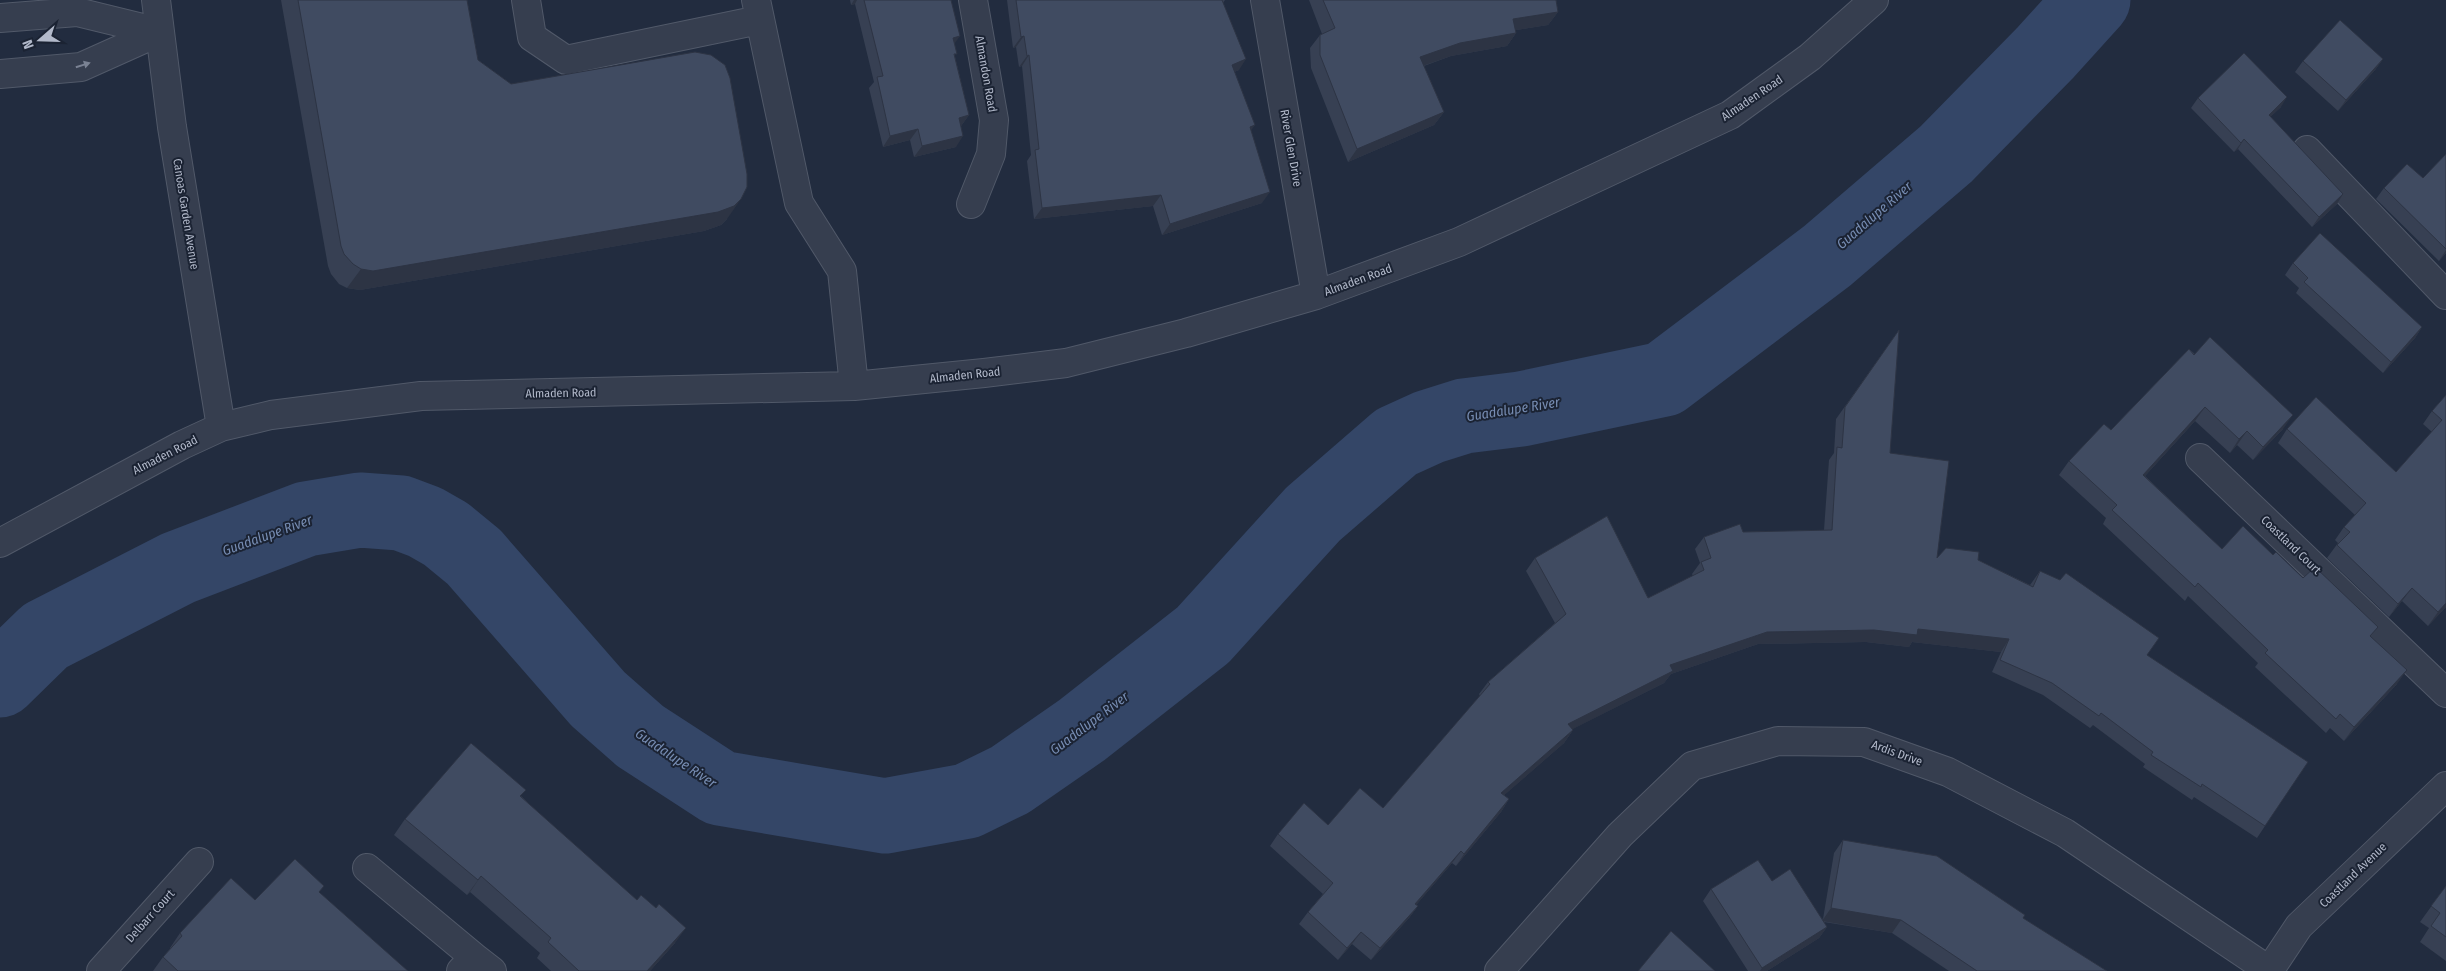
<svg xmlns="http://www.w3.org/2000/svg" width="2446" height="971" viewBox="0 0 2446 971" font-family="'Fira Sans Condensed',sans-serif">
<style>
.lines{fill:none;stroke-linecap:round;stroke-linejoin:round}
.river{stroke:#344667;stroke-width:75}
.minor-casing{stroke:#515969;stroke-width:30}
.minor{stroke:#363e4f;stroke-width:28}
.wall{fill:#374053}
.shaded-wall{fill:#2d3444}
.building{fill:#404b61;stroke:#2d3444}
.oneway{fill:#7a8293}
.labels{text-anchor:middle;stroke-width:4;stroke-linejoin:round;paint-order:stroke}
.street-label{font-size:12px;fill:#b2b9ca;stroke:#1b2333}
.water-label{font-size:14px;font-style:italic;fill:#778db3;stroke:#1b2333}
</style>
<rect width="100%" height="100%" fill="#222c3f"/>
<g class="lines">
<path class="river" d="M0,680L45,636L178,568L306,519L360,510L401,513L425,522L446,534L474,557L598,699L640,736L720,788L885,816L967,801L1010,780L1082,730L1203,635L1313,514L1396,442L1429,427L1464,416L1521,409L1664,379L1827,256L1946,154L2045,53L2093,0"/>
<defs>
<path id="minor" d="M156,0L172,127L221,427
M526,0L532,37L566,60L759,20
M756,0L799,203L842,271L854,386
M1265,0L1316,295
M0,18L77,12L159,32L81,67L0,74
M2307,150L2446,295
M971,204L991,154L994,120L973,0
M2200,458L2446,693
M0,543L182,445L221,427L271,415L421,396L854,386L984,373L1066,363L1186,333L1316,295L1459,242L1730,115L1810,57L1874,0
M367,868L474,957L461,971
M474,957L492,971
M101,971L199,862
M1499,971L1620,835L1692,766L1778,741L1864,742L1948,772L2065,833L2270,971
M2269,971L2299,926L2446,786"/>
</defs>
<use href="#minor" class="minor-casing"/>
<use href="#minor" class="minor"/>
</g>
<path class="wall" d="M281,0H467L478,60L511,84L727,219L721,225L704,231L360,290L347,288L339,284L331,274L328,266Z
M850,0H951L955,44V57L969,115L961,126L956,147L914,157L910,140L883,147L869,88L874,82L855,4L851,5Z
M1007,0H1225L1223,3L1239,70L1234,72L1251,131L1262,203L1162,235L1153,206L1034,219L1027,161L1031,155L1022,66L1019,67L1016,47L1013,48Z
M1309,0H1556L1558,12L1548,25L1516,30V33L1507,46L1451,56L1424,66L1444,112L1434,125L1348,162L1311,68L1310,48L1320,35L1322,34Z
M2383,59L2375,70L2338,111L2295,72L2303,61Z
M2198,98L2281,107L2270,117L2337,204L2312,227L2238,149L2234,152L2191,108Z
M2446,154V253L2439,261L2376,199L2384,188L2423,178Z
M2293,263L2422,327L2415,338L2383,373L2296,293L2299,288L2285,275Z
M1899,330L1890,453L1937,558L1978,560L2030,585L2040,571L2147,655L2265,826L2257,838L2194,797L2192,800L2143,767L2145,764L2093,725L2090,728L2043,695L1992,672L2001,652L1912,642L1909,647L1866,642L1758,644L1671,674L1664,683L1572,729L1573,730L1564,743L1504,795L1509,799L1501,812L1456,866L1452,863L1416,905L1418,906L1409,918L1371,960L1352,944L1338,960L1299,924L1308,912L1323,894L1270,846L1278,834L1328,825L1383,808L1480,696L1479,694L1488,682L1555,623L1526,571L1535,558L1648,598L1693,576L1692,574L1700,563L1695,549L1704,537L1743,532L1824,530L1829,460L1834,453L1836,419Z
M2189,349L2283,429L2253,460L2237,445L2230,453L2195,421L2145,476L2222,549L2273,555L2303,578L2371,637L2397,684L2344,741L2330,728L2326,733L2255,667L2258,663L2188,596L2185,601L2103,524L2106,518L2059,475L2069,461L2111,430Z
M2446,395V607L2428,626L2402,601L2389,617L2327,558L2338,543L2335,540L2344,527L2355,515L2278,443L2287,429L2396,472L2432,432L2423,424L2432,411Z
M521,796L675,943L650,971H551L537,958L540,953L470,892L467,895L394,835L405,819Z
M1843,840L2023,918L2107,971H1949L1892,933L1824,922L1827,927L1819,938L1767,971H1748L1703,901L1711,889L1772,881L1823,919L1834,853Z
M2446,886V961L2420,942L2429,928L2420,922Z
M320,893L408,971H153L163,957L170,949V948L180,933L255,900Z"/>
<path class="shaded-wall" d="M854,0H857L855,4L851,5Z
M1558,12L1548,25L1504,32L1513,19Z
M1516,33L1507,46L1451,56L1411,70L1420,57L1460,43Z
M960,36L952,47L953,38Z
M1024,36L1016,47L1013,48L1021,37Z
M1029,55L1022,66L1019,67L1027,56Z
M1246,59L1239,70L1224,76L1232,65Z
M2383,59L2375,70L2338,111L2346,100Z
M2287,97L2281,107L2262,125L2269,115Z
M1444,112L1434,125L1348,162L1357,149Z
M969,115L961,126L959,118Z
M1255,125L1247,136L1250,127Z
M918,129L910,140L883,147L890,136Z
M963,136L956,147L914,157L922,146Z
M2244,139L2238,149L2234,152L2241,143Z
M1270,192L1262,203L1162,235L1170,224Z
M2343,194L2337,204L2312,227L2319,217Z
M1161,195L1153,206L1034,219L1042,208Z
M741,199L727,219L721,225L704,231L360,290L347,288L361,269Z
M2446,250V253L2439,261Z
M2422,327L2415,338L2383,373L2391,362Z
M2205,407L2195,421L2134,488L2143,475Z
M2293,415L2283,429L2253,460L2263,447Z
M2247,431L2237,445L2230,453L2239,439Z
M2412,588L2402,601L2389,617L2398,604Z
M2446,603V607L2428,626L2438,612Z
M1918,629L2009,639L2001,652L1912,642L1909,647L1866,642L1758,644L1671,674L1664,683L1559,736L1568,724L1670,665L1767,632Z
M2407,670L2397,684L2344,741L2354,727Z
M1573,730L1564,743L1493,805L1501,793Z
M1509,799L1501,812L1456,866L1464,854Z
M1461,851L1452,863L1407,916L1415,904Z
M481,876L470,892L467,895L478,880Z
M1418,906L1409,918L1371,960L1380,948Z
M1831,908L1901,920L1892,933L1822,921Z
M1827,927L1819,938L1767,971H1760L1762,968Z
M686,928L675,943L650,971H647Z
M1361,932L1352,944L1338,960L1347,948Z"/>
<path class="building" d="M298,0H467L478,60L511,84L695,52L711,55L725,65L730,78L747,174V187L741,199L734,206L718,212L373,271L361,269L353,264L344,254L341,246Z
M864,0H951L960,36L953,38L957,54H954L969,115L959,118L963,136L922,146L918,129L890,136L877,77L883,76Z
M1016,0H1222L1246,59L1232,65L1255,125L1250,127L1270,192L1170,224L1161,195L1042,208L1035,150L1039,149L1029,55L1027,56L1024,36L1021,37Z
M1323,0H1556L1558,12L1513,19L1516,33L1460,43L1420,57L1444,112L1357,149L1320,55V35L1335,28Z
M2340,20L2383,59L2346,100L2303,61Z
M2244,53L2287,97L2269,115L2343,194L2319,217L2244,139L2241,143L2198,98Z
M2446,154V249L2384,188L2407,164L2423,178Z
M2320,233L2422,327L2391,362L2304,282L2308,278L2293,263Z
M1899,330L1890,453L1949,461L1937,558L1946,548L1979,552L1978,560L2033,587L2040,571L2060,580L2066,573L2159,638L2147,655L2308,762L2265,826L2202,784L2201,787L2151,755L2153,752L2101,713L2099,716L2052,683L2000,660L2009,639L1918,629L1917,635L1874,630L1767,632L1670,665L1673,671L1568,724L1573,730L1501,793L1509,799L1464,854L1461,851L1415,904L1418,906L1380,948L1361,932L1347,948L1308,912L1333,883L1278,834L1304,803L1328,825L1360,788L1383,808L1490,684L1488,682L1566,614L1535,558L1607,516L1648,598L1704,570L1701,562L1711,558L1704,537L1740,524L1743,532L1832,530L1837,447L1842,448L1845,407Z
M2210,337L2293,415L2263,447L2247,431L2239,439L2205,407L2143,475L2222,549L2243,526L2273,555L2276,552L2303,578L2315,567L2378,627L2370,636L2407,670L2354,727L2340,714L2336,719L2265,653L2268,650L2198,583L2195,587L2112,510L2117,505L2069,461L2104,424L2111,430L2189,349L2194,355Z
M2446,395V603L2438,612L2412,588L2398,604L2337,545L2350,532L2344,527L2366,503L2287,429L2316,397L2396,472L2442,420L2432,411Z
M471,743L526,790L520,796L637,900L641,895L656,908L659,904L686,928L647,971H579L548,942L551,938L481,876L478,880L405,819Z
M1843,840L1937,856L2025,915L2023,918L2107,971H1977L1901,920L1831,908Z
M295,859L324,886L319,892L408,971H178L163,957L182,936L180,933L231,878L255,900Z
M1758,860L1772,881L1790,869L1827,927L1762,968L1711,889Z
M2446,886V937L2431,926L2440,913L2431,906Z
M1671,931L1715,971H1638Z"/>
<defs><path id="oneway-solid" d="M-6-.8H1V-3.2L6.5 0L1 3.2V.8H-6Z" transform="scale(1.25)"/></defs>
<use class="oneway" href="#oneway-solid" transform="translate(83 65) rotate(-17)"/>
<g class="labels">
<g class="street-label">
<text transform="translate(986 74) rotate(80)" y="4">Almandon Road</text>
<text transform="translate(1752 98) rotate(-34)" y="4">Almaden Road</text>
<text transform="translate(1291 148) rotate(80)" y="4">River Glen Drive</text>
<text transform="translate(186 214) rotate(81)" y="4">Canoas Garden Avenue</text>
<text transform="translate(1358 280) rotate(-20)" y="4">Almaden Road</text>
<text transform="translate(965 375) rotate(-6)" y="4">Almaden Road</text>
<text transform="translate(561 393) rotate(-1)" y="4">Almaden Road</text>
<text transform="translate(165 455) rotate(-27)" y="4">Almaden Road</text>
<text transform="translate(2291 545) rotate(44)" y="4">Coastland Court</text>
<text transform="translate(1897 753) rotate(20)" y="4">Ardis Drive</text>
<text transform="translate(2353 875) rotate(-44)" y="4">Coastland Avenue</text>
<text transform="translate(150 916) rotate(-48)" y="4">Delbarr Court</text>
</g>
<g class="water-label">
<text transform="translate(1874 215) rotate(-41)" y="5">Guadalupe River</text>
<text transform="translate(1513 409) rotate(-9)" y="5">Guadalupe River</text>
<text transform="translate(267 535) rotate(-20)" y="5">Guadalupe River</text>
<text transform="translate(1089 723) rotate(-37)" y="5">Guadalupe River</text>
<text transform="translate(676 758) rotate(34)" y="5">Guadalupe River</text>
</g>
</g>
<g transform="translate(40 40) rotate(250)" stroke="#1b2333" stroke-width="4" paint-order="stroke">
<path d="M0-4L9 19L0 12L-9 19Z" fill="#b2b9ca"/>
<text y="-8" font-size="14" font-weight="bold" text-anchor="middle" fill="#b2b9ca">N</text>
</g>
</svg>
